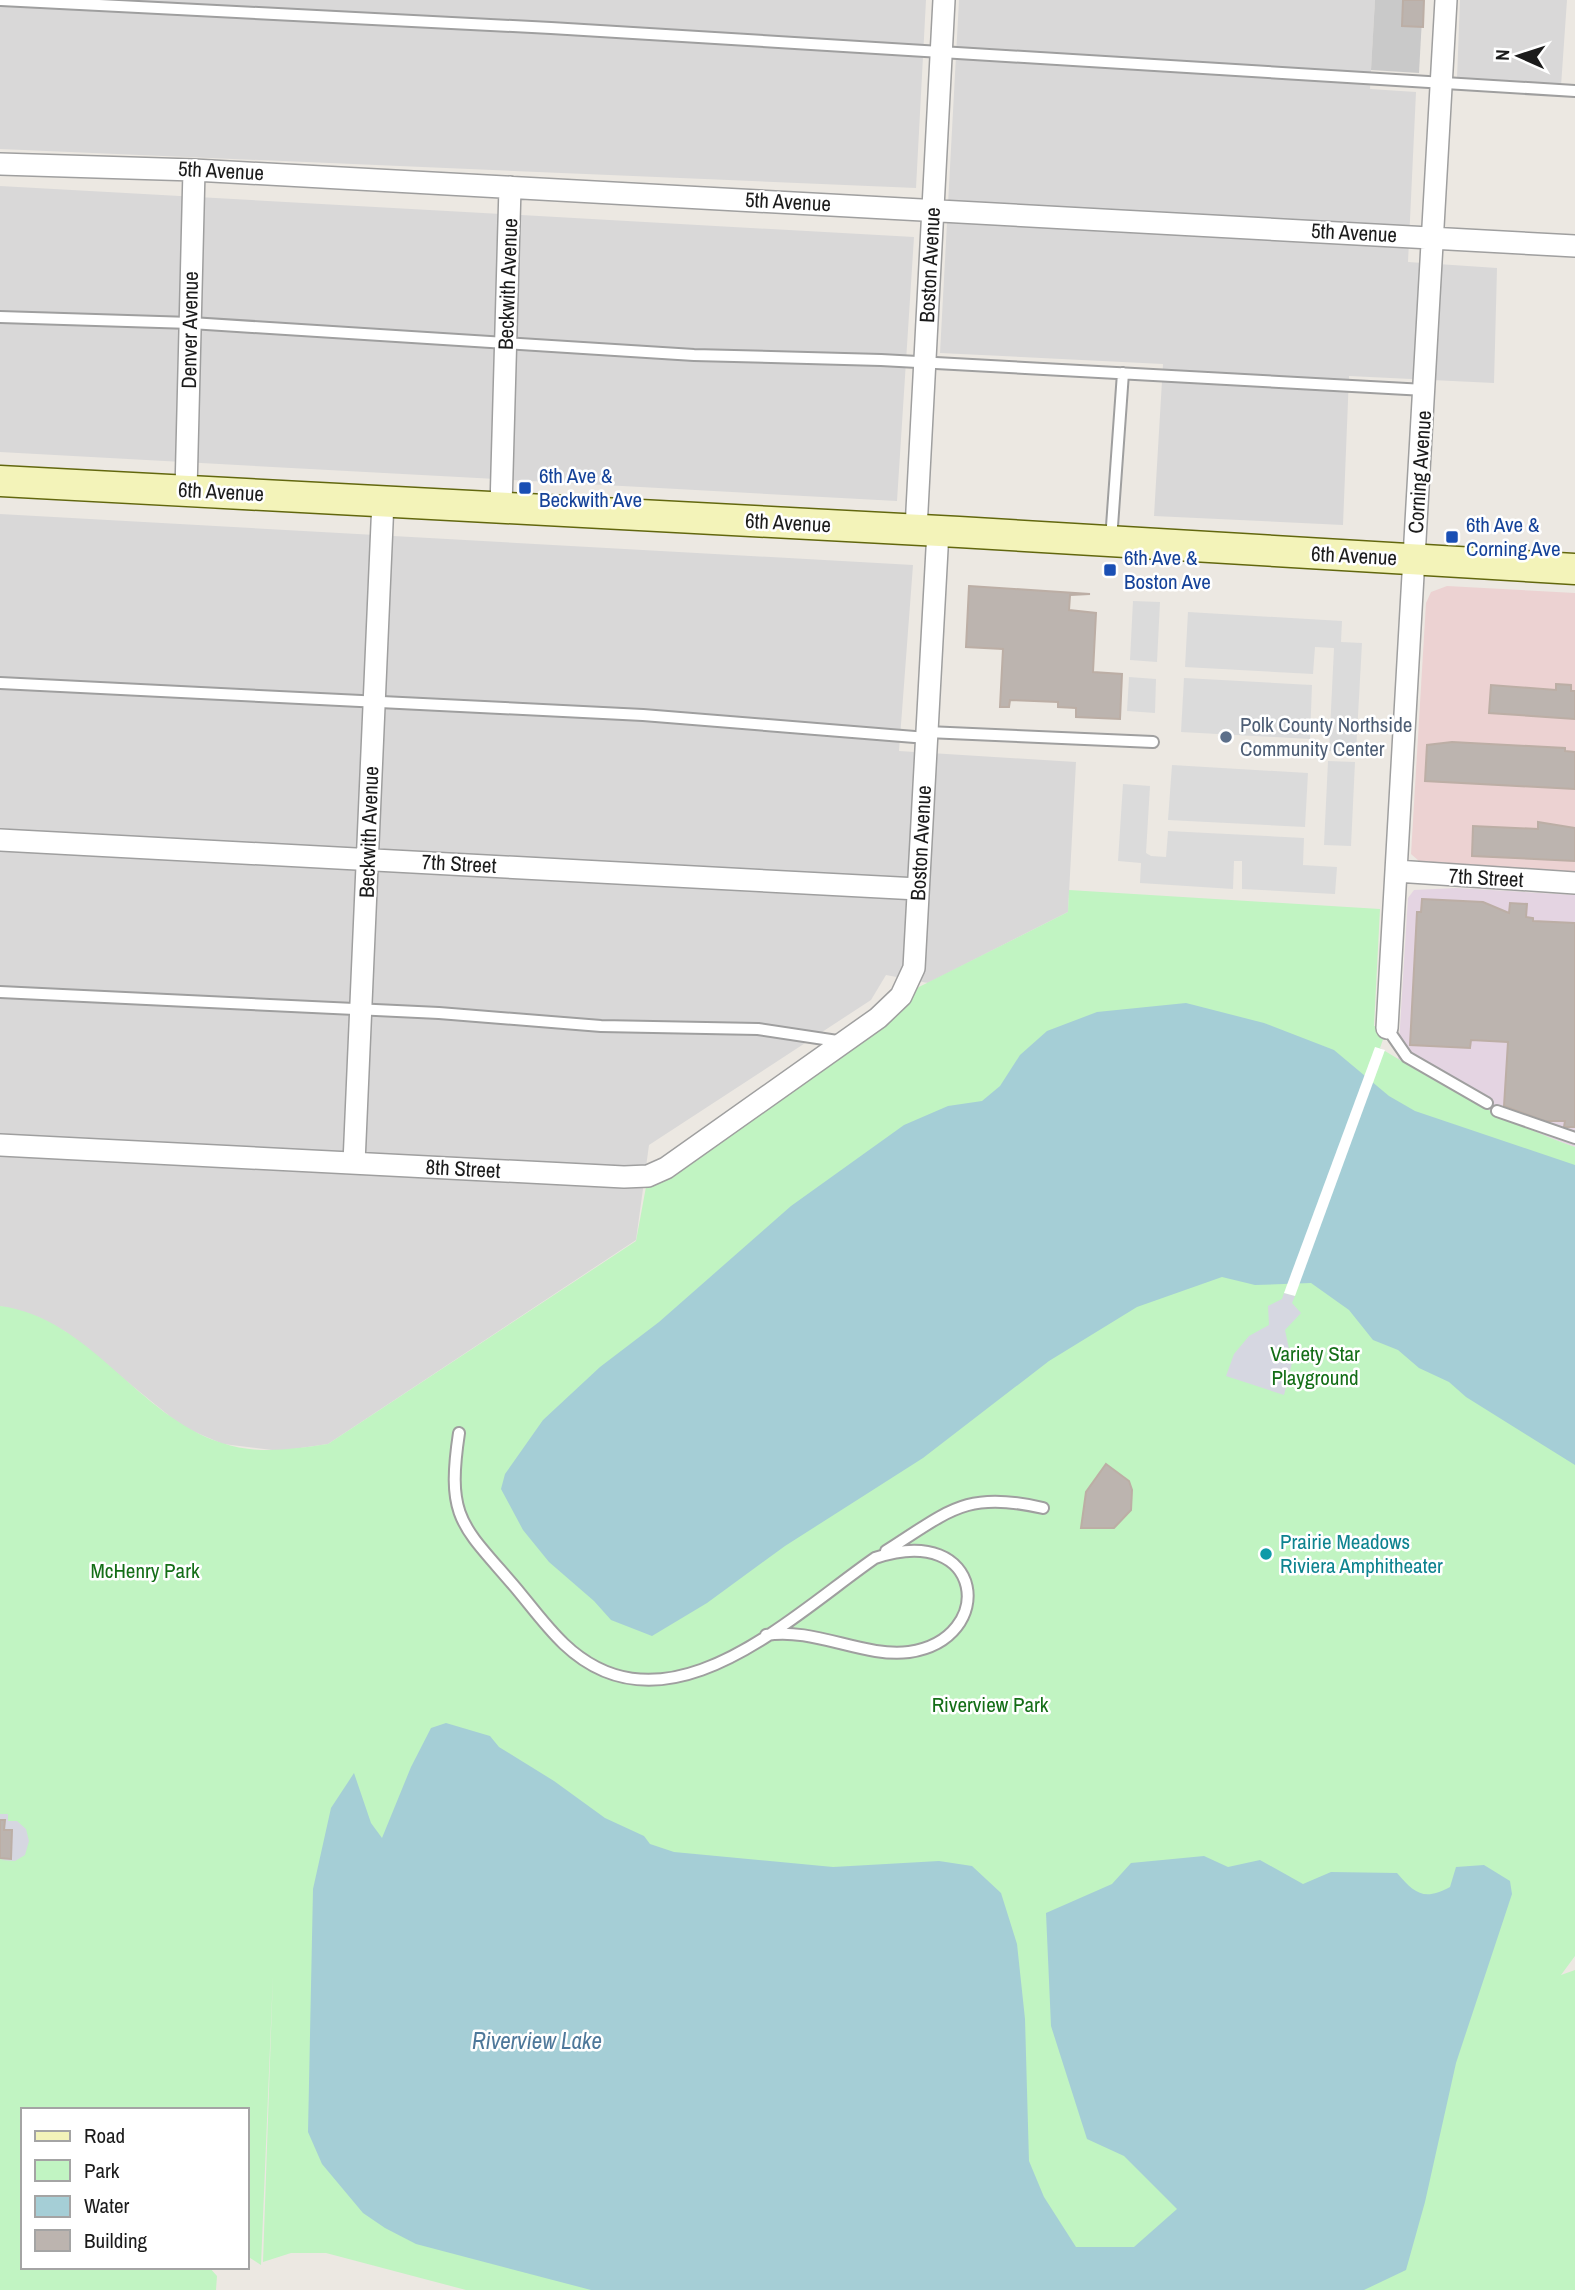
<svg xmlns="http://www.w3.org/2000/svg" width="1575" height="2290" viewBox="0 0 1575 2290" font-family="'Archivo Narrow',sans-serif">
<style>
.residential{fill:#d9d8d8}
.commercial{fill:#ecd2d2}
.industrial{fill:#e4d4e2}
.religious{fill:#c9c9c9}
.park{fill:#c1f4c2}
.parking{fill:#dbdbdb}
.plaza{fill:#d6d7e1}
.water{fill:#a5ced6}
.pier{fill:#fff}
.building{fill:#bcb4af;stroke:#bcaea5;stroke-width:2}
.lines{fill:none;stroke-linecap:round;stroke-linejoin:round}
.service-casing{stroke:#9f9f9f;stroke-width:14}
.minor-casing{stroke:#9f9f9f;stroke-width:24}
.secondary-casing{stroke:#62670e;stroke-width:33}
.service{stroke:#fff;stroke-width:10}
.minor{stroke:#fff;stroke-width:21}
.secondary{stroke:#f3f3b9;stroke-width:30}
.transit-dot{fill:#1a4fb4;stroke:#fff;stroke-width:2.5}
.service-dot{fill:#5c6f8a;stroke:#fff;stroke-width:2.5}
.culture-dot{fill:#0f9aa8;stroke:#fff;stroke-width:2.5}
.labels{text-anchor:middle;stroke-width:5;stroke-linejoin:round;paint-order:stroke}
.street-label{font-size:21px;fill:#1b1b1b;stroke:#fff}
.transit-label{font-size:21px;fill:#164399;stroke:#fff;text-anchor:start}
.service-label{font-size:21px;fill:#4e5e75;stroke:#fff;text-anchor:start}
.park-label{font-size:21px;fill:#146e17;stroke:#fff}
.culture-label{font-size:21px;fill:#0d838f;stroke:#fff;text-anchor:start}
.water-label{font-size:23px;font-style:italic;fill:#4e789a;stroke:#fff}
</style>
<rect width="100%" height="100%" fill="#ece8e2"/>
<path class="residential" d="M0,0H926L916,188L0,149Z
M959,0H1375L1370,89L1416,92L1408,262L1497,268L1494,383L1349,376L1343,525L1154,516L1163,364L940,353Z
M1460,0H1567L1561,86L1457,78Z
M0,186L914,237L897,501L0,452Z
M0,514L913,565L899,751L1076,762L1068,912L928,983L886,975L871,1000L649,1145L636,1240L328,1444L280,1451L223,1444L183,1427L66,1332L38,1317L0,1306Z"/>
<path class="commercial" d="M1447,586L1575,593V873L1419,861L1411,854L1426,603L1431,592Z"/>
<path class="industrial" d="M1456,888L1575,895V1147L1529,1130L1469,1102L1398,1059L1408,898L1414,890Z"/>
<path class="religious" d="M1375,0H1423L1419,73L1371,70Z"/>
<path class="park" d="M1069,890L1380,909L1374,1026L1387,1028L1380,1048C1446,1088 1502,1121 1575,1147V1956L1561,1975L1575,1970V2290H466L326,2253H291L263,2262L273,1975L261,2265L247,2256V2110H23V2267H209L217,2276L216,2290H0V1306C91,1318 137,1416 222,1443C256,1455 293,1449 328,1444L636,1241L648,1176L901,996L1068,912Z"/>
<path class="parking" d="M1133,601L1160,602L1157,662L1130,660Z
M1188,612L1342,621L1341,642L1362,643L1356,752L1329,751L1334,648L1315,647L1313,674L1185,667Z
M1129,677L1156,679L1155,713L1127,711Z
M1184,678L1312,685L1310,739L1181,732Z
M1328,761L1355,762L1351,846L1324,845Z
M1172,765L1308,773L1305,827L1168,820Z
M1123,784L1150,786L1146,853L1151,856L1166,857L1168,831L1304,838L1303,865L1337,867L1335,894L1242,889V861H1234L1233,889L1140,883L1141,863L1118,861Z"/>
<path class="plaza" d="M1284,1293L1295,1296L1292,1303L1301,1313L1285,1330L1292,1363L1284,1395L1226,1376L1234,1354L1249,1336L1269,1325L1268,1306L1282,1299Z
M0,1814H8V1821H17L26,1829L29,1841L25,1855L15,1861L0,1860L11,1858L12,1831L4,1830L5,1820H0Z"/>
<path class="water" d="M1186,1003L1264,1023L1334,1050L1389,1096L1415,1111L1575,1165V1465L1466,1397L1449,1382L1419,1368L1398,1350L1373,1340L1349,1310L1311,1283L1255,1285L1222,1277L1137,1307L1049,1361L923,1458L785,1546L707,1603L652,1636L611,1620L594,1601L549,1562L523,1530L501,1489L505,1474L543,1420L600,1367L659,1322L791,1206L904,1125L948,1106L982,1101L1000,1086L1020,1055L1047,1031L1097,1012Z
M446,1723L490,1736L499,1747L554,1781L605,1818L644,1836L650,1844L674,1852L833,1867L939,1861L972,1866L1001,1893L1017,1944L1025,2019L1029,2161L1044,2197L1076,2247H1134L1177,2209L1124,2156L1087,2139L1051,2026L1046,1913L1112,1884L1131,1863L1204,1856L1228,1867L1260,1860L1303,1884L1331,1872L1397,1873C1415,1894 1424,1901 1450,1887L1456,1867L1484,1865L1510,1881L1512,1894L1456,2063L1425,2202L1406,2270L1364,2290H591L416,2244L385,2228L363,2213L322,2164L308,2132L313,1889L331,1808L354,1773L371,1823L382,1838L411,1767L431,1728Z"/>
<path class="pier" d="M1375,1047L1385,1050L1295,1296L1284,1293Z"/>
<path class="building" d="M1403,0H1424L1423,27L1402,26Z
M969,586L1090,594L1070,595L1069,610L1096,613L1093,672L1122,674L1120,719L1076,717V708L1058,707V702L1010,700L1009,707H1000L1003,649L966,647Z
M1556,684L1571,685V691H1575V719L1489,713L1491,685L1556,690Z
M1452,742L1565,748V751L1575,752V789L1425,781L1427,745Z
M1538,822L1575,828V861L1472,856L1473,826L1538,829Z
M1422,899L1483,902L1509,913L1510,903L1527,904L1526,917L1533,918V921L1575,923V1127H1564L1565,1121H1545L1504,1106L1508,1042L1471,1040L1470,1048L1410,1045L1417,912H1421Z
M1106,1464L1129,1481L1132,1490L1131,1510L1114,1528H1081L1086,1492Z
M0,1820H5L4,1830H12L11,1859L0,1858Z"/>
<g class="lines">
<defs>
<path id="service" d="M1,0L551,28L1575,91
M0,317L191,323L694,355L881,360L1425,390
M1111,540L1123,373
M0,683L643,715L927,738
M927,732L1153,742
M0,992L439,1013L601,1026L758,1029L844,1042
M1387,1028L1407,1057L1487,1103
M1497,1111L1575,1138
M459,1433C446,1519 462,1525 515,1587C531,1606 546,1627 564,1644C666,1741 790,1617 875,1558C985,1521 998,1639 909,1652C864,1658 814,1627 766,1635
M886,1551C949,1511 966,1490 1043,1508"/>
<path id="minor" d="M0,164L194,170L1575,246
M186,491L194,170
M501,507L510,187
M916,529L944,0
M0,840L918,889
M1396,871L1575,883
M1387,1028L1446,0
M0,1145L624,1177L648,1176L666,1168L878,1018L901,996L914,968L938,531
M354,1163L383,501"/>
<path id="secondary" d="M0,481L959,532L1575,569"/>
</defs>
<use href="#service" class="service-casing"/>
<use href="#minor" class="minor-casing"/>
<use href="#secondary" class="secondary-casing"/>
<use href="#service" class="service"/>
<use href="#minor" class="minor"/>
<use href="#secondary" class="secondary"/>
</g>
<g class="transit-dot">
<rect x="518" y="481" width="14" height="14" rx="3.5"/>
<rect x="1445" y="530" width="14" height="14" rx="3.5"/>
<rect x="1103" y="563" width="14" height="14" rx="3.5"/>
</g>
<circle class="service-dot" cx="1226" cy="737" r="7"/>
<circle class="culture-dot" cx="1266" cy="1554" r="7"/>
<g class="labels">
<g class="street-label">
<text transform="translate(221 171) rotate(3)" y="7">5th Avenue</text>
<text transform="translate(788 202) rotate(3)" y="7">5th Avenue</text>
<text transform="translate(1354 233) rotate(3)" y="7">5th Avenue</text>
<text transform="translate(930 265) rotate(-87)" y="7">Boston Avenue</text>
<text transform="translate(508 284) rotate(-88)" y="7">Beckwith Avenue</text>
<text transform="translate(190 330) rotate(-89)" y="7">Denver Avenue</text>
<text transform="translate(1420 472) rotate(-86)" y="7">Corning Avenue</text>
<text transform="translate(221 492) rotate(3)" y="7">6th Avenue</text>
<text transform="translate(788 523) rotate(3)" y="7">6th Avenue</text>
<text transform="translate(1354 556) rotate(3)" y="7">6th Avenue</text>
<text transform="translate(369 832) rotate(-88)" y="7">Beckwith Avenue</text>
<text transform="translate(921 843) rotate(-87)" y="7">Boston Avenue</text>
<text transform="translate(459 864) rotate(3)" y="7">7th Street</text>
<text transform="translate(1486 878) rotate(3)" y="7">7th Street</text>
<text transform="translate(463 1169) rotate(3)" y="7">8th Street</text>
</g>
<g class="transit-label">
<text x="539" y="483">6th Ave &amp;<tspan x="539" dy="24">Beckwith Ave</tspan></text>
<text x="1466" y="532">6th Ave &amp;<tspan x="1466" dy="24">Corning Ave</tspan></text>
<text x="1124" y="565">6th Ave &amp;<tspan x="1124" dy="24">Boston Ave</tspan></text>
</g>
<g class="service-label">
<text x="1240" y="732">Polk County Northside<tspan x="1240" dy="24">Community Center</tspan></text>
</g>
<g class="park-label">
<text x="1315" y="1361">Variety Star<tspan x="1315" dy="24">Playground</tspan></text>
<text x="145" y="1578">McHenry Park</text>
<text x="990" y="1712">Riverview Park</text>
</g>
<g class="culture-label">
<text x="1280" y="1549">Prairie Meadows<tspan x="1280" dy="24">Riviera Amphitheater</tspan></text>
</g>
<g class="water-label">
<text x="537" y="2049">Riverview Lake</text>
</g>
</g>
<rect x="21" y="2108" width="228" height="161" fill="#ffffff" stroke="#a4a4a4" stroke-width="2"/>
<rect x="35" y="2131" width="35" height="10" fill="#f3f3b9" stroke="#a4a4a4" stroke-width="2"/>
<text x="84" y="2143" font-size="21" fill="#1b1b1b">Road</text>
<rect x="35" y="2160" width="35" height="21" fill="#c1f4c2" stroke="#a4a4a4" stroke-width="2"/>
<text x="84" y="2178" font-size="21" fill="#1b1b1b">Park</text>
<rect x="35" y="2196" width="35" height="21" fill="#a5ced6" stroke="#a4a4a4" stroke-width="2"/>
<text x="84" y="2213" font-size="21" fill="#1b1b1b">Water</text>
<rect x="35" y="2230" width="35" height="21" fill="#bcb4af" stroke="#a4a4a4" stroke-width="2"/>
<text x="84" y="2248" font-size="21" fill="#1b1b1b">Building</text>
<g transform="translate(1519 56) rotate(273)" stroke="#ffffff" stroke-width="5" paint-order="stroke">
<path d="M0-5L12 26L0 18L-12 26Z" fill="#1b1b1b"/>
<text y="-10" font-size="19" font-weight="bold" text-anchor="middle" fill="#1b1b1b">N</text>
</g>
</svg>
